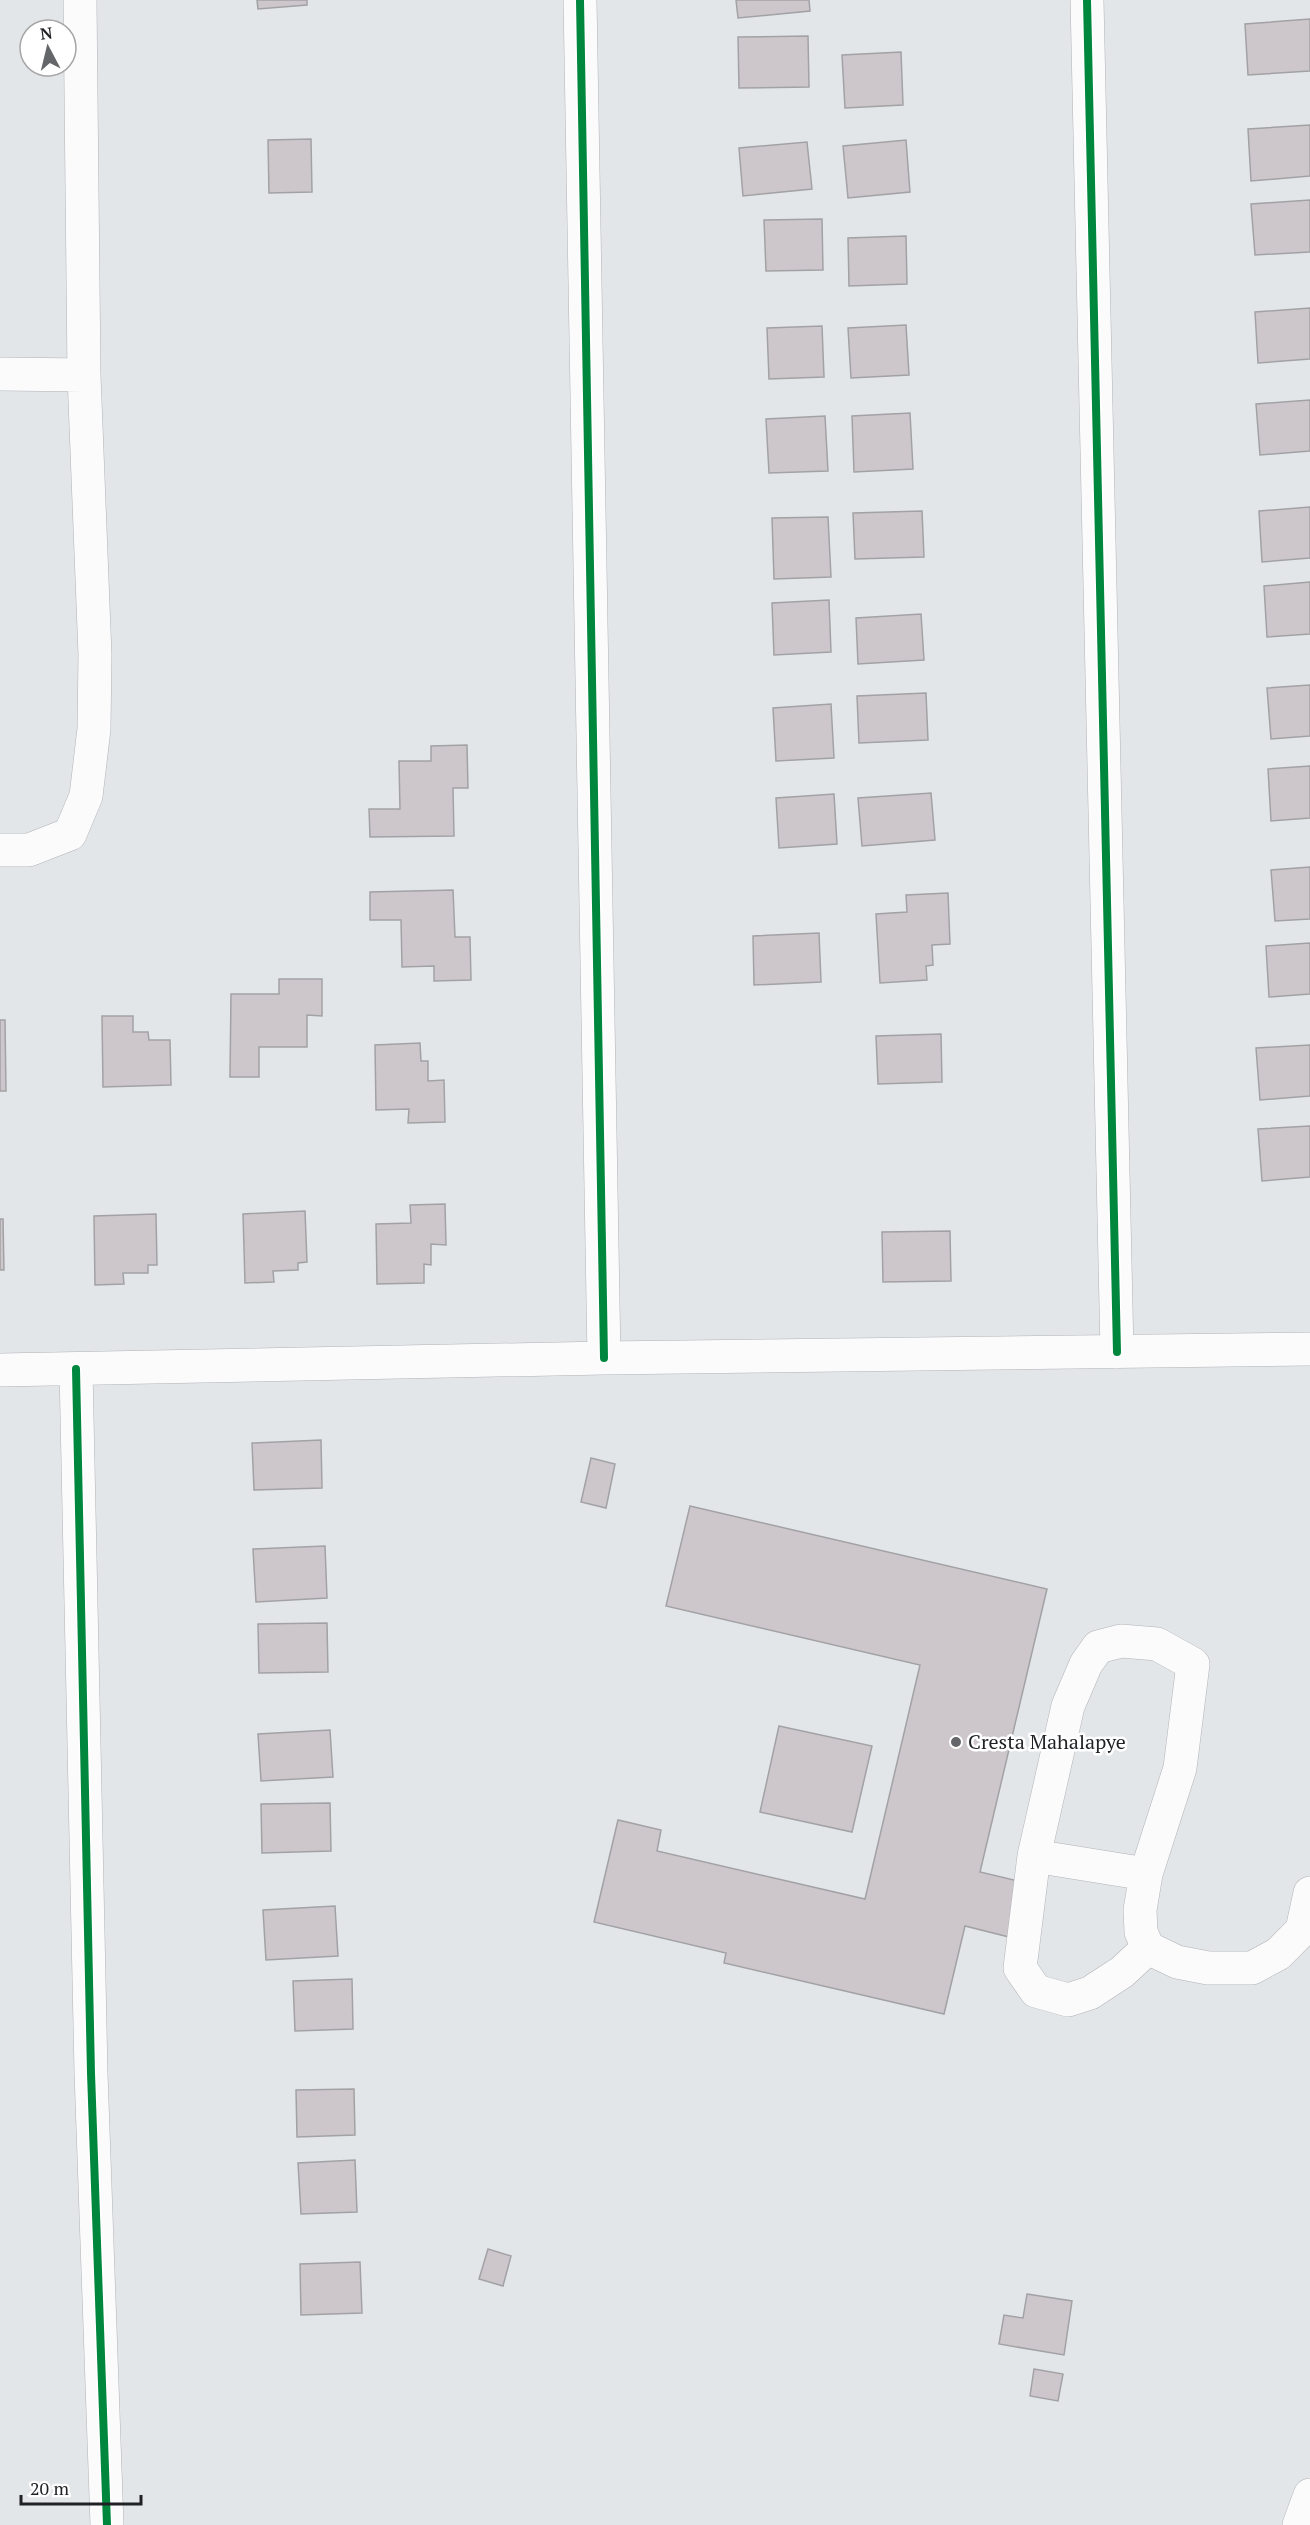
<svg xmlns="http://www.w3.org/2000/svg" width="1310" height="2525" viewBox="0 0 1310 2525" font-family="'PT Serif',serif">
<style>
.building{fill:#cdc7cc;stroke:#a2a2a4;stroke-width:1.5}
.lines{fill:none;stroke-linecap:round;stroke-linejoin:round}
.minor-casing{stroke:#b1b3b6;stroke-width:34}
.highway-casing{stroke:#b1b3b6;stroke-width:34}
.minor{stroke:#fbfbfc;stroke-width:33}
.highway{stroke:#fbfbfc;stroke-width:33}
.cycleway-casing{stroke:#fff;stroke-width:11}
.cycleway{stroke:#00873e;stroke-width:8}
.poi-dot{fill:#646669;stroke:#fff;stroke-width:2}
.labels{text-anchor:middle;stroke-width:5;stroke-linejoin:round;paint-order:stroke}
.poi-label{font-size:20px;fill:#1f2124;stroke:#fff;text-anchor:start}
</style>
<rect width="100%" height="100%" fill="#e3e6e9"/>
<path class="building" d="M257,0H307V5L258,9Z
M736,0H809L810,11L738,18Z
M1310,19V71L1248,75L1245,24Z
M808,36L809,87L739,88L738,37Z
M901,52L903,105L845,108L842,55Z
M1310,125V176L1251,181L1248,129Z
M311,139L312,192L269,193L268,140Z
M906,140L910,192L848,198L843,146Z
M807,142L812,189L743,196L739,148Z
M1310,200V252L1255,255L1251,204Z
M822,219L823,270L766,271L764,220Z
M906,236L907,284L849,286L848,238Z
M1310,308V359L1258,363L1255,312Z
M906,325L909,375L851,378L848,328Z
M822,326L824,377L769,379L767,328Z
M1310,400V451L1260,455L1256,404Z
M910,413L913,469L854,472L852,416Z
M825,416L828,471L769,473L766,419Z
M1310,507V558L1262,562L1259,511Z
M922,511L924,557L855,559L853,513Z
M828,517L831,577L774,579L772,518Z
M1310,582V634L1267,637L1264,586Z
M829,600L831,652L774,655L772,603Z
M921,614L924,660L858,664L856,618Z
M1310,685V736L1271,739L1267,688Z
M926,693L928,740L859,743L857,696Z
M831,704L834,758L776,761L773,708Z
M467,745L468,788H453L454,836L370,837L369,809H400L399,761H431V746Z
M1310,766V818L1271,821L1268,769Z
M931,793L935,840L862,846L858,798Z
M834,794L837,844L779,848L776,798Z
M1310,867V919L1275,921L1271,870Z
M453,890L455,937H470L471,980L434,981V966L402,967L401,920H370V892Z
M948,893L950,944L932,945L933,965L926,966L927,980L880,983L876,914L907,912L906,895Z
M819,933L821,982L754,985L753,936Z
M1310,943V994L1269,997L1266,946Z
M279,979H322V1016L307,1015V1047H259V1077H230L231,994H279Z
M102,1016H133V1032H148L149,1040H170L171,1085L103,1087Z
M0,1020H5L6,1091H0Z
M941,1034L942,1082L878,1084L876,1036Z
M420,1043L421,1061H428V1081L444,1080L445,1122L408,1123L409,1109L376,1110L375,1045Z
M1310,1045V1096L1260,1100L1256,1048Z
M1310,1126V1177L1262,1181L1258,1129Z
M445,1204L446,1245L431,1244V1265L424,1264V1283L377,1284L376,1224L411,1223L410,1205Z
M305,1211L307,1262L298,1263V1270L273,1271L274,1282L245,1283L243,1214Z
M156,1214L157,1265H148V1273H123L124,1284L95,1285L94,1216Z
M0,1219H3L4,1270H0Z
M950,1231L951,1281L883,1282L882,1232Z
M321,1440L322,1488L254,1490L252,1443Z
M591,1458L615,1464L606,1508L581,1502Z
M690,1506L1047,1589L980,1872L1022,1882L1009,1937L965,1926L944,2014L724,1963L726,1953L594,1922L618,1820L661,1830L657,1851L865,1899L920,1665L666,1606Z
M325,1546L327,1598L256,1602L253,1549Z
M327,1623L328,1672L259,1673L258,1624Z
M779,1726L872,1746L852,1832L760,1812Z
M330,1730L333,1777L261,1781L258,1734Z
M330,1803L331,1851L262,1853L261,1804Z
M335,1906L338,1956L266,1960L263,1910Z
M352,1979L353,2029L295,2031L293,1981Z
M354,2089L355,2135L297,2137L296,2090Z
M355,2160L357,2212L301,2214L298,2163Z
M488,2249L511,2256L503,2286L479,2279Z
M360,2262L362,2313L301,2315L300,2264Z
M1027,2294L1072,2301L1064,2355L999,2344L1004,2315L1023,2318Z
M1034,2369L1063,2374L1058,2401L1030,2396Z"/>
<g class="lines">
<defs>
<path id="minor" d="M580,0L604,1358
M1087,0L1117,1352
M0,374L84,375
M0,850H29L70,834L86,796L94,729L95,655L84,375L80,0
M76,1369L91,2073L107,2525
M0,1370L604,1358L1310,1349
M1034,1856L1146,1874
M1148,1948L1122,1972L1090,1993L1068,2000L1036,1991L1020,1968L1034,1856L1068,1706L1086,1664L1098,1647L1121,1641L1157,1644L1193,1664L1180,1768L1146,1874L1140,1910L1141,1932L1148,1948L1177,1962L1208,1968H1252L1278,1954L1302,1930L1310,1893"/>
<path id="highway" d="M1299,2525L1310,2495"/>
</defs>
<use href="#minor" class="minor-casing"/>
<use href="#highway" class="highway-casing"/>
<use href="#minor" class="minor"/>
<use href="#highway" class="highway"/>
<defs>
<path id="cycleway" d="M580,0L604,1358
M1087,0L1117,1352
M76,1369L91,2073L107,2525"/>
</defs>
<use href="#cycleway" class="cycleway-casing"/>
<use href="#cycleway" class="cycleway"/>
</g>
<circle class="poi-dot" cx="956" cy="1742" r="6"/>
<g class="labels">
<g class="poi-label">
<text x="968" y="1749">Cresta Mahalapye</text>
</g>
</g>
<g transform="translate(48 48) rotate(353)"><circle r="28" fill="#ffffff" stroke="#a5a6a7" stroke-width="1.5"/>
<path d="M0-4.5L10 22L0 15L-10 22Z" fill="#646669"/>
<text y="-9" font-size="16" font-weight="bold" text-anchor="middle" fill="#1f2124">N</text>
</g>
<path d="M21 2495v9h120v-9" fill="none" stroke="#1f2124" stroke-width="3"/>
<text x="30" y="2495" font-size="18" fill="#1f2124" stroke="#ffffff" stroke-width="4.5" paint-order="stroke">20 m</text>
</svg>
